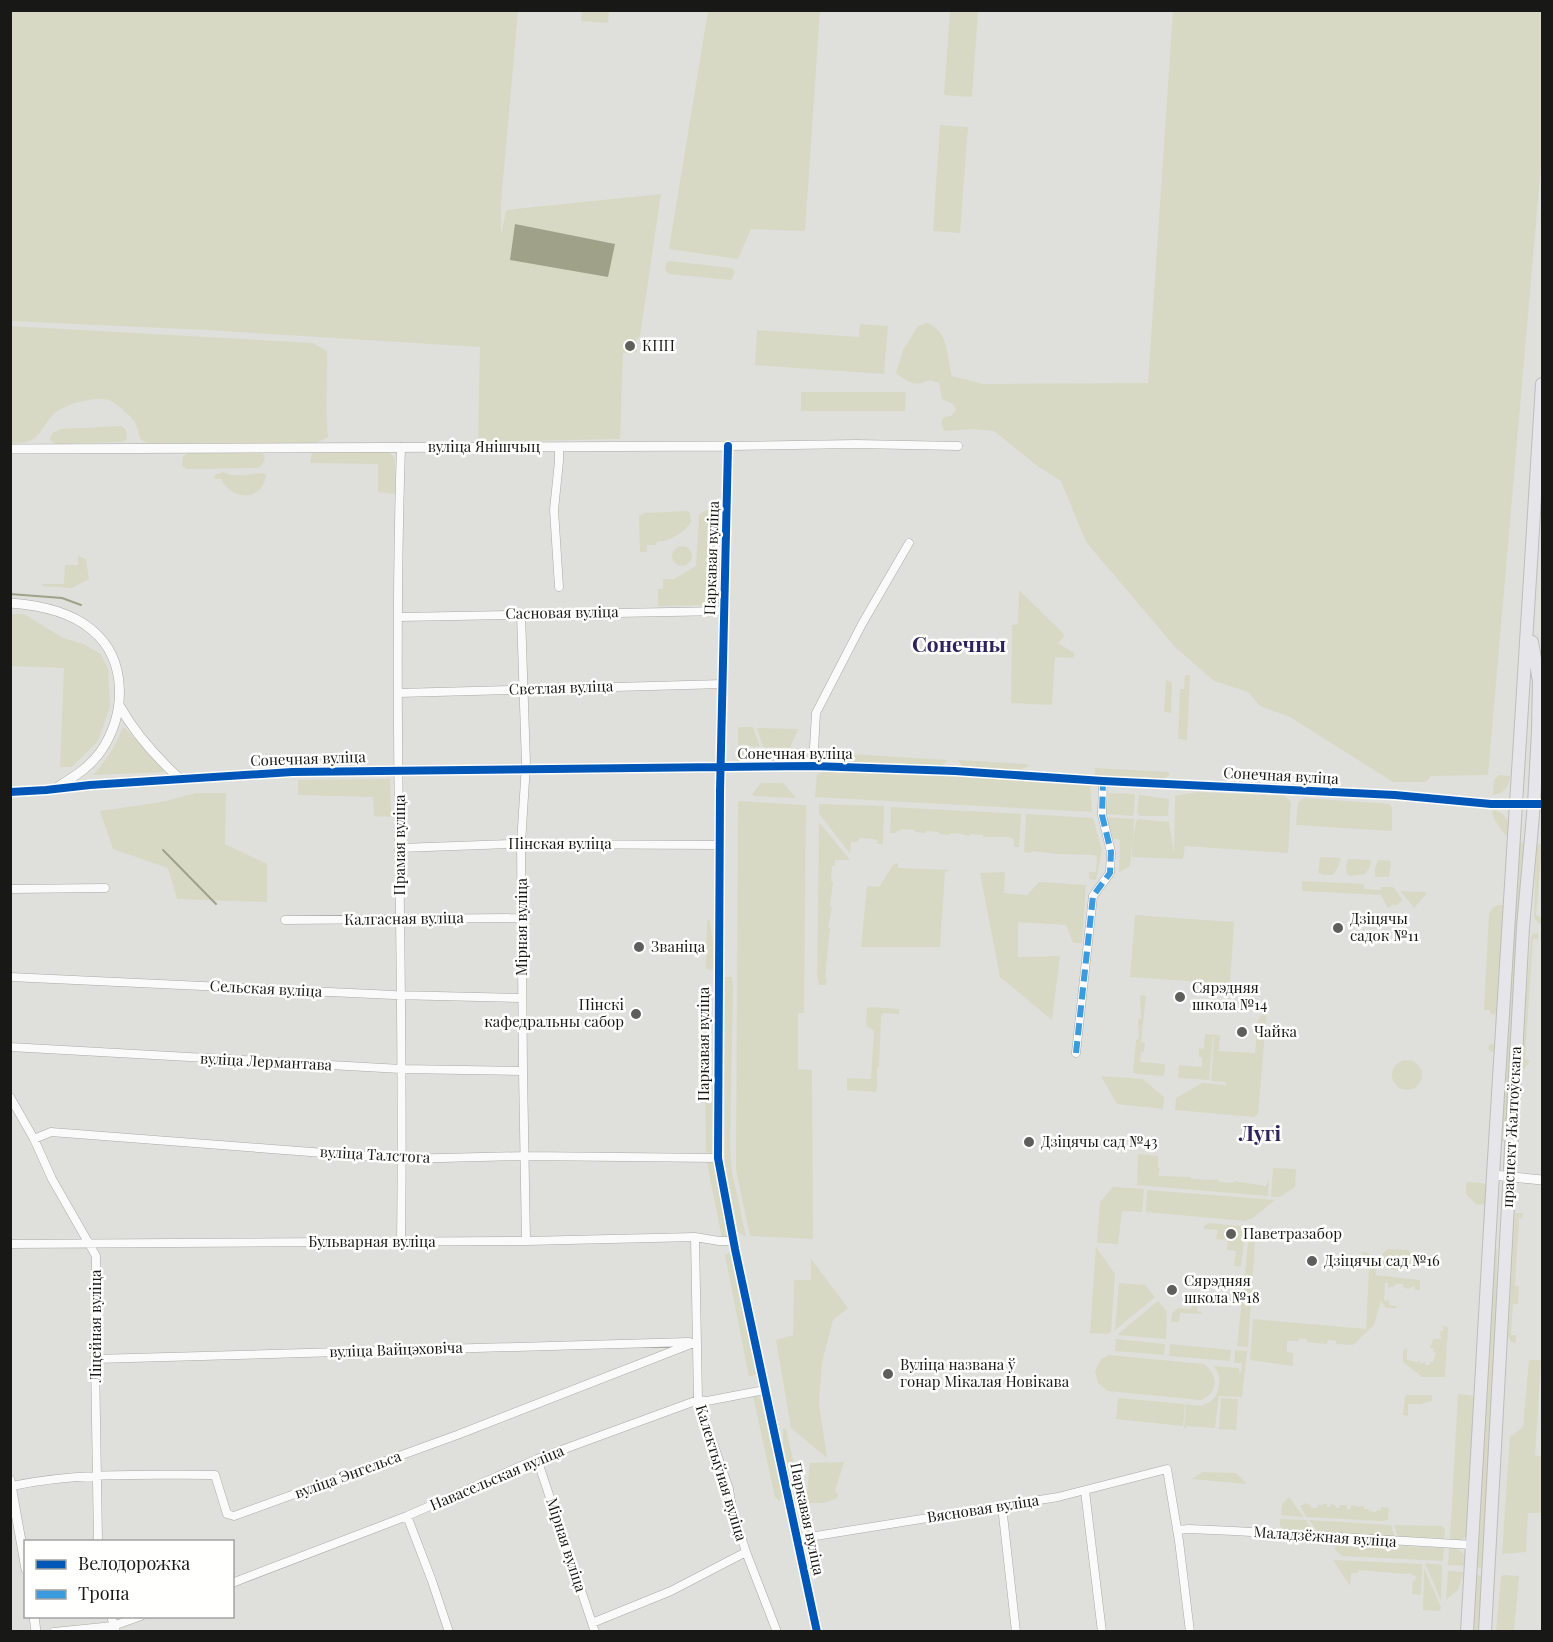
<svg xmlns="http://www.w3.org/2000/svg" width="1553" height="1642" viewBox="0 0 1553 1642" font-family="'Playfair Display',serif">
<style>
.green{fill:#d7d9c4}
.water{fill:#9fa288}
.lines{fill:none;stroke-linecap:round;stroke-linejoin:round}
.stream{stroke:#9fa288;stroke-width:2}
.minor-casing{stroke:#a9aaa6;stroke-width:9}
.tertiary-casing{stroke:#a9aaa6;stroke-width:10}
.primary-casing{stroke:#bdbdbb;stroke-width:14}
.minor{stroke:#fafafa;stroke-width:8}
.tertiary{stroke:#fafafa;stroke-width:9}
.primary{stroke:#e6e5e9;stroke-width:12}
.quiet{stroke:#3b9bdf;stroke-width:6;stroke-dasharray:12 6;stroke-linecap:butt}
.cycleway-casing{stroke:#fffffe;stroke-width:11}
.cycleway{stroke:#0057b8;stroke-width:8}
.poi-dot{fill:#5e5f5b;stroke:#fffffe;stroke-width:2}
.labels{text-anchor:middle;stroke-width:5;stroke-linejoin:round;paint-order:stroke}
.poi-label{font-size:15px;fill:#181916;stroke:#fffffe;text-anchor:start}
.street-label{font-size:15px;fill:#181916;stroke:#fffffe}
.district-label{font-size:21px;font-weight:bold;fill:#2f235e;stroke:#fffffe}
</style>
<rect width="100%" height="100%" fill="#dfe0db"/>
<path class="green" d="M11,11H518L501,203V235L506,210L661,194L640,336L636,340L637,352L623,353L620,439L478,442L480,347L207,330L11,321Z
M582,11H609L608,23L581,21Z
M708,11H820L805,231L751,229L738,259L669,249Z
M950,11H978L972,97L944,95Z
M1173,11H1542V154L1488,775L1431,776L1426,782H1393L1290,717L1260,706L1248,692L1214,681L1176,648L1086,542L1061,481L1036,465L994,431L973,429L944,431L941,422L944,417L951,416L956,410L953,404L942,399L939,383L930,380C915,387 909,383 896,373L903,350L918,326L928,323C950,334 946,355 952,376L983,384L1148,383Z
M940,125L968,127L960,233L933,231Z
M669,261L732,268L735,272L731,280L669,274L665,270L666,263Z
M860,324L888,326L884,374L755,365L757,330L859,337Z
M10,326L313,343L327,351C328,380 325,408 328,437L317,443H148L141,440C138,434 138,428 135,422C133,418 115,403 111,401C98,395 63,404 53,415C35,435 42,442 11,444Z
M801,392H906L905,411H801Z
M122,426L126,430L127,439L122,442L56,444L50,440L52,433L61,429Z
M388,450L395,459V494L378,492V464L310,463L312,452Z
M259,451L263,453L265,459L261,466L257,468L187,469L182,466L183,456L191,452Z
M223,472C238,480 251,471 266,474C265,491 250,501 233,492C229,490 226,486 222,482V479H214L215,475Z
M709,510L708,605L658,606V589H663V579H674L696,566L699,515L704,511Z
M688,511L690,513L691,522C684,533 670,541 657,542L656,545H647V552H640L639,516L644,513Z
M672 556a10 10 0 1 1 20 0a10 10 0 1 1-20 0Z
M78,556L86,559L89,579L72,588L42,586V584H64L65,565H78Z
M1019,590L1065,635L1058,643L1074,653V658L1055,657L1052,705L1011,703L1012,625L1018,624Z
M11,614H24L63,638L83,644L101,654L108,669L110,707L98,741L72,767H60L64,668L11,666Z
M1185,675H1190L1187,740L1178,739L1180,689H1184Z
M1166,680L1172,682L1171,713L1164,712Z
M740,727H753L760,747L738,745V728Z
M125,728L163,769V772L93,775C106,761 115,747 122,729Z
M757,728L798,729L790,748L763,747Z
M740,749L811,754L810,757L802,762L737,761V752Z
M815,752L948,760L942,765L822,761L816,757Z
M958,760L1026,764L1029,766L1019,770L962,766Z
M1095,768L1169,772V775L1164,780L1095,776Z
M825,771L910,773L1090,784L1092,812L815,797L817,774Z
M1499,775L1510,776C1509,787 1505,793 1493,795L1494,780Z
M390,779L391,817L374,816L373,797L298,795V780Z
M761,783H783L796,798L754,796L752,794Z
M1197,792L1285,796L1291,802L1288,853L1185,846L1183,859L1132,857V843L1130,866L1119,872L1120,840L1110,838L1104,817L1134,819L1133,840L1136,821L1138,819L1169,822L1174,853L1175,796Z
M196,793H226L225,844L267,864V902L177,899L168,868L113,849L100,811L162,802Z
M1108,793L1135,794L1134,813L1132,816L1107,814Z
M1139,795L1169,799L1168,816H1140L1137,813Z
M1305,798L1389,804L1392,807V831L1296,825L1298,802Z
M738,801L806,805L804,1013H798V1069L812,1070L813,1239L750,1236L736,1170Z
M819,804L884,806L883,844H877L878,841L874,839L860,838L857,842H851L850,853L819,814Z
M891,807L1021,814L1019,847H1014V839L1008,837H983V835L970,834V836L963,835V834L950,833L949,835L939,834V832L926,831L925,833L915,832V830L901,829L900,831H896V833H890Z
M1492,810C1507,813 1510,821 1510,835H1505L1494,819Z
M1026,814L1093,818L1102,850L1096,880L1089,879V872H1096L1097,857L1094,855L1056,854L1032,851L1031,853L1024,852Z
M819,822L850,860H835V866H832L831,881L833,882L830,906L832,907L828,928H830L825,978H827L826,985H819L817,976Z
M1519,842H1526L1510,1141H1501Z
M1536,844H1542L1536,915L1542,917V924H1540L1534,918Z
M1320,857L1341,858L1338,867L1333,875H1324L1318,873Z
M1348,859L1371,860L1370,867L1365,874L1351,876L1347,874L1346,865Z
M1378,860L1391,861L1389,877H1375V868Z
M898,863V868L950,870L945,872L940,947H861L867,886L879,887L893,865Z
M1005,872L1004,893L1027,895L1039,882L1086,885L1082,943H1073L1066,925L1018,922V957L1060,956L1052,1020L1000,977L980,873Z
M1302,881L1364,884V889L1381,890V887H1393L1403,900L1395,906L1394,904L1388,908L1381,895L1302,891Z
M1400,891L1425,892L1427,893L1414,908Z
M1498,905H1504L1499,1047L1491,1052L1488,1048L1491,1044H1496L1497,1015L1491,1014L1489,1010H1484L1489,914L1493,907Z
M1135,915L1234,922L1230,984L1130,977Z
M709,919L713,941V970L706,969L707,921Z
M1538,933V939H1533L1525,1059L1529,1060V1062L1521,1074L1520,1071L1531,937L1533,934Z
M725,977H732L733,987L730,1148L732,1172L746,1237L738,1232L725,1162Z
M1140,995L1146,996L1141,1042L1145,1043L1144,1052H1141L1140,1062L1165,1064L1164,1076L1137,1074L1133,1072L1136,1040L1139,1038L1138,1019L1141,1018Z
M869,1007L899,1009V1014L883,1013L881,1017L879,1067L877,1068V1081L878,1082L876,1092L847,1090V1078L871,1079L874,1031L866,1026L867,1008Z
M1267,1009L1258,1114L1254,1117L1175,1110L1176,1098L1202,1083L1226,1085L1225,1082L1211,1081L1214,1038L1213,1036L1209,1080L1178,1078L1179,1065L1202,1067V1057H1199V1048L1204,1049L1205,1034L1220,1035L1219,1051L1255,1053L1258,1020Z
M1392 1075a15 15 0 1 1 30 0a15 15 0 1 1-30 0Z
M1101,1076L1143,1079L1164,1097L1163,1109L1117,1104Z
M705,1084L711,1085L713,1089L712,1154L706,1151Z
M1138,1154L1158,1156V1168H1161L1159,1170V1176L1191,1177V1179L1219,1180V1182L1233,1183L1234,1181L1266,1186L1269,1179L1268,1196L1137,1185Z
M711,1162L714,1164L728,1237L722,1238L707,1163Z
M1273,1168L1296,1169L1295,1187L1280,1197H1271Z
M1466,1182L1483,1183L1489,1188L1488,1205L1476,1204L1466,1194Z
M1113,1187L1144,1189L1142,1212L1122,1211L1118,1244L1097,1243L1100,1202Z
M1147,1190L1275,1200L1253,1218L1245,1221L1146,1212Z
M1515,1213H1523L1522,1218H1519L1515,1286H1519L1518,1304H1513L1511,1335H1516V1342L1514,1343L1511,1342L1508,1336Z
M1209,1223L1240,1226L1245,1231L1241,1266H1234L1236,1251L1227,1250L1228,1240L1216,1239L1218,1230L1204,1229V1226Z
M1256,1228L1248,1347L1237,1346L1249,1235V1231Z
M1096,1247L1115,1274L1111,1332L1108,1334L1090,1333Z
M1495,1247L1497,1250L1496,1341L1482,1568L1475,1567L1493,1248Z
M1387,1249L1407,1250L1413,1253L1412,1265C1406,1271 1390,1271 1383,1266L1382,1255Z
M1361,1252L1369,1253L1368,1264L1375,1265L1376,1275L1420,1280V1290H1415L1414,1286L1408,1289L1403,1287V1284H1396L1395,1286L1388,1288V1283H1385L1384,1301L1389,1300V1305L1396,1306V1308H1386L1381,1301L1374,1325L1353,1345L1336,1344V1341L1328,1340L1327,1344L1307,1342V1339L1299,1338L1298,1341H1287V1352L1293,1353V1366L1250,1360L1253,1319L1366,1329L1369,1270Z
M730,1253L756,1374L749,1377L725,1255Z
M811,1259L848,1308L833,1320L822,1362L819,1403L827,1458L791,1428L776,1340L793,1335L794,1280H811Z
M1119,1283L1145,1285L1155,1297L1115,1330Z
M1194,1299H1198L1197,1311L1202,1312V1314L1180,1313L1179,1322H1171L1172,1313L1178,1308L1191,1309L1192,1301Z
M1158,1301L1167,1312L1166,1339L1117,1335Z
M1443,1326L1448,1327L1445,1377H1422L1403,1362V1351L1407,1348V1360L1417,1362L1420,1360V1364L1425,1362V1365H1429L1430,1362H1433L1436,1353L1433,1352L1434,1348H1430V1345H1432L1433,1339H1441L1440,1331H1443Z
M1116,1339L1165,1344L1164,1355L1115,1351Z
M1170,1344L1231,1350L1230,1361L1169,1356Z
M1235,1350L1247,1351L1242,1397L1219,1396L1215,1428L1187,1426V1428H1184L1186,1404C1192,1405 1200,1407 1206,1404C1220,1399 1224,1375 1213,1366L1239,1368V1372H1241L1242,1363H1234Z
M1109,1355L1204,1364C1219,1375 1218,1393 1201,1400L1108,1391L1098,1383L1095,1371L1101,1359Z
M1529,1360H1541L1535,1455L1542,1457V1513H1528L1526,1552L1502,1554L1510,1437L1523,1427Z
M1458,1394L1473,1396L1475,1398L1467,1535L1462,1540L1450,1539Z
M1407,1395H1432V1401L1423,1403V1404H1408V1416L1403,1415L1405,1396Z
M753,1396H757L761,1400L782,1496L779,1501L775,1497Z
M1118,1398L1185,1404L1183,1426L1116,1419Z
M1221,1398L1238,1399L1236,1430L1219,1429Z
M783,1429H786L802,1499L796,1497L794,1494L783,1443Z
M844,1462L835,1491L838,1495L837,1498L824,1503H806L810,1463Z
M1203,1472L1236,1473L1247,1484L1192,1479Z
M1289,1497L1303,1516V1517L1281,1515L1282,1504Z
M1304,1503L1311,1505V1508H1317L1318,1505H1323V1504H1327V1507H1330L1331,1504L1335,1505L1336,1508H1339L1340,1505H1347V1509H1351V1505L1357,1506V1508L1360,1506H1364V1509H1368L1369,1511L1376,1512L1377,1510H1381V1507L1389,1508L1388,1520L1382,1521L1306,1517L1300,1505H1303Z
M1280,1519L1306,1520L1313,1532L1285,1530L1280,1526Z
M1309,1520L1391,1525L1395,1537L1318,1532Z
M1394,1525L1442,1526L1445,1529L1444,1538L1398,1537Z
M1338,1543L1444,1548L1443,1561L1342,1556L1334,1549Z
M1449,1548C1462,1548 1465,1554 1469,1566L1448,1565Z
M1333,1560L1422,1564L1421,1595L1412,1594L1413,1581H1415L1416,1576L1411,1575V1573L1405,1574L1359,1570L1358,1573H1351L1350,1586Z
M1425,1563L1442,1565L1441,1601Z
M1424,1568L1441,1607L1440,1611L1423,1610Z
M1448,1571L1464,1572L1458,1590L1446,1600Z
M1477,1575L1485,1576L1480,1631L1473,1632Z
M1504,1575L1519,1576L1514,1631H1496L1501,1576Z"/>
<path class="water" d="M515,224L615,244L608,277L510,260Z"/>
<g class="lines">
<path class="stream" d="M10,594L62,598L81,605
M163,850L216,904"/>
<defs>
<path id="minor" d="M728,446L856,444L958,446
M559,447V461L554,510L559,587
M521,614L526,764L521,844L523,1071L526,1241
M399,617L724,611
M399,693L723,684
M813,766L816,713L862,624L909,543
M400,848L511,844L720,845
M10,889L105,888
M285,920L523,918
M10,977L394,995L522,998
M10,1047L401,1069L523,1071
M1076,1053L1093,896L1110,873L1111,852L1102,815L1103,781
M10,1097L34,1139L52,1179L96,1256L95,1359L98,1542
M34,1139L51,1132L402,1159L525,1156L718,1158
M695,1237L698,1400L729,1489L732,1508L746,1552L777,1632
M401,1242C405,977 392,712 401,447
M10,1244L526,1241L695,1237L719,1241H733
M95,1359L689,1342
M537,1459L595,1632
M12,1486C78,1472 147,1475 215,1475L227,1514L234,1516L457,1435L696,1342
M1085,1491L1102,1632
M1002,1506L1016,1632
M407,1516L432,1581L449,1632
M1177,1530L1189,1529L1234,1531L1473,1545
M797,1539L1058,1497L1167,1469L1179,1541L1190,1632
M232,1583L407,1516L537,1459L698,1400L707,1401L765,1390
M111,1616L116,1632
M592,1623L671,1591L746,1552
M54,1632L113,1626L141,1616"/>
<path id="tertiary" d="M10,449L728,446L720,792L718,1158L735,1249L817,1632
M10,603C39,605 70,611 92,630C128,660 126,714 101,751C90,767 75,776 59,786
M119,705C135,734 156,757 180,779
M10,792L46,790L90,785L292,772L813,766L955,771L1103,781L1395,795L1491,804H1542
M1493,1175L1542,1180
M10,1480L26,1569
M34,1616L36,1632"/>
<path id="primary" d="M1467,1632L1493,1175L1542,384
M1485,1632L1523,927L1534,804L1538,731L1539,681L1532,642"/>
</defs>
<use href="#minor" class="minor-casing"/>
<use href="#tertiary" class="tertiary-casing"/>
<use href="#primary" class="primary-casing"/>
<use href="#minor" class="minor"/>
<use href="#tertiary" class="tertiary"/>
<use href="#primary" class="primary"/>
<path class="quiet" d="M1076,1053L1093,896L1110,873L1111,852L1102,815L1103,781"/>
<defs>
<path id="cycleway" d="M728,446L720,792L718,1158L735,1249L817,1632
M10,792L46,790L90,785L292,772L813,766L955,771L1103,781L1395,795L1491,804H1542"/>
</defs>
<use href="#cycleway" class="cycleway-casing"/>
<use href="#cycleway" class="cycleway"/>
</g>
<g class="poi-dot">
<circle cx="630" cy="346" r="6"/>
<circle cx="1338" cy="928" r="6"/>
<circle cx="639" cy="947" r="6"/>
<circle cx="1180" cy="997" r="6"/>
<circle cx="636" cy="1014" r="6"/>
<circle cx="1242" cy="1032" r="6"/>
<circle cx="1029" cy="1142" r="6"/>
<circle cx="1231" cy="1234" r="6"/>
<circle cx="1312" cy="1261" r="6"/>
<circle cx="1172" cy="1290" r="6"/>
<circle cx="888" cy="1374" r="6"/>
</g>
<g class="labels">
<g class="poi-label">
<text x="642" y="351">КПП</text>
<text x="1350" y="924">Дзіцячы<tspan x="1350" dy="17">садок №11</tspan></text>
<text x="651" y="952">Званіца</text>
<text x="1192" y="993">Сярэдняя<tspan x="1192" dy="17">школа №14</tspan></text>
<text x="624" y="1010" text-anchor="end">Пінскі<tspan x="624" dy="17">кафедральны сабор</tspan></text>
<text x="1254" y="1037">Чайка</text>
<text x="1041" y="1147">Дзіцячы сад №43</text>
<text x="1243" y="1239">Паветразабор</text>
<text x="1324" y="1266">Дзіцячы сад №16</text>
<text x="1184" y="1286">Сярэдняя<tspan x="1184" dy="17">школа №18</tspan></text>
<text x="900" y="1370">Вуліца названа ў<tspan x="900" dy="17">гонар Мікалая Новікава</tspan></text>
</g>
<g class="street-label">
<text x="484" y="452">вуліца Янішчыц</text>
<text transform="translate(712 558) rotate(-88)" y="5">Паркавая вуліца</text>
<text transform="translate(562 613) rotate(-1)" y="5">Сасновая вуліца</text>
<text transform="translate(561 688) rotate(-2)" y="5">Светлая вуліца</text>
<text x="795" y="759">Сонечная вуліца</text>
<text transform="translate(308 759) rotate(-2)" y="5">Сонечная вуліца</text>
<text transform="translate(1281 776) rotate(3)" y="5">Сонечная вуліца</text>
<text x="560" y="849">Пінская вуліца</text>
<text transform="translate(400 845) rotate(-90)" y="5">Прамая вуліца</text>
<text transform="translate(404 919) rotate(-1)" y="5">Калгасная вуліца</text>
<text transform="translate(522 927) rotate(-90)" y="5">Мірная вуліца</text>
<text transform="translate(266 989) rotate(3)" y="5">Сельская вуліца</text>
<text transform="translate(704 1044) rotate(-90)" y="5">Паркавая вуліца</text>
<text transform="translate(266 1062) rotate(3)" y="5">вуліца Лермантава</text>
<text transform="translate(1512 1127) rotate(-87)" y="5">праспект Жалтоўскага</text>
<text transform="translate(375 1155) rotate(3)" y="5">вуліца Талстога</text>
<text x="372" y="1247">Бульварная вуліца</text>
<text transform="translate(96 1326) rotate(-90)" y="5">Ліцейная вуліца</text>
<text transform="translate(396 1350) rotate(-2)" y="5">вуліца Вайцэховіча</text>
<text transform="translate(721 1473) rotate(73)" y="5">Калектыўная вуліца</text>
<text transform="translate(348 1475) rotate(-20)" y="5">вуліца Энгельса</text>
<text transform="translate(497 1478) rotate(-23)" y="5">Навасельская вуліца</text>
<text transform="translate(983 1509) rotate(-9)" y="5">Вясновая вуліца</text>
<text transform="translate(807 1519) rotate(78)" y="5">Паркавая вуліца</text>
<text transform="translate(1325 1537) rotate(4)" y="5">Маладзёжная вуліца</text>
<text transform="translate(566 1545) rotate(72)" y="5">Мірная вуліца</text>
</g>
<g class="district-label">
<text x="959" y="652">Сонечны</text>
<text x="1260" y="1141">Лугі</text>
</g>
</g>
<rect width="1553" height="1642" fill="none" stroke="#181916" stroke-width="24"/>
<rect x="24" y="1540" width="210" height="78" fill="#fffffe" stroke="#a3a3a1" stroke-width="1.5"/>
<rect x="36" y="1560" width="30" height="9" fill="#0057b8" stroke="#a3a3a1" stroke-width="1.5"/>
<text x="78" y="1570" font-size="18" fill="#181916">Велодорожка</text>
<rect x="36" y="1590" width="30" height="9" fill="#3b9bdf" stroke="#a3a3a1" stroke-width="1.5"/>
<text x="78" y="1600" font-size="18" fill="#181916">Тропа</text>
</svg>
